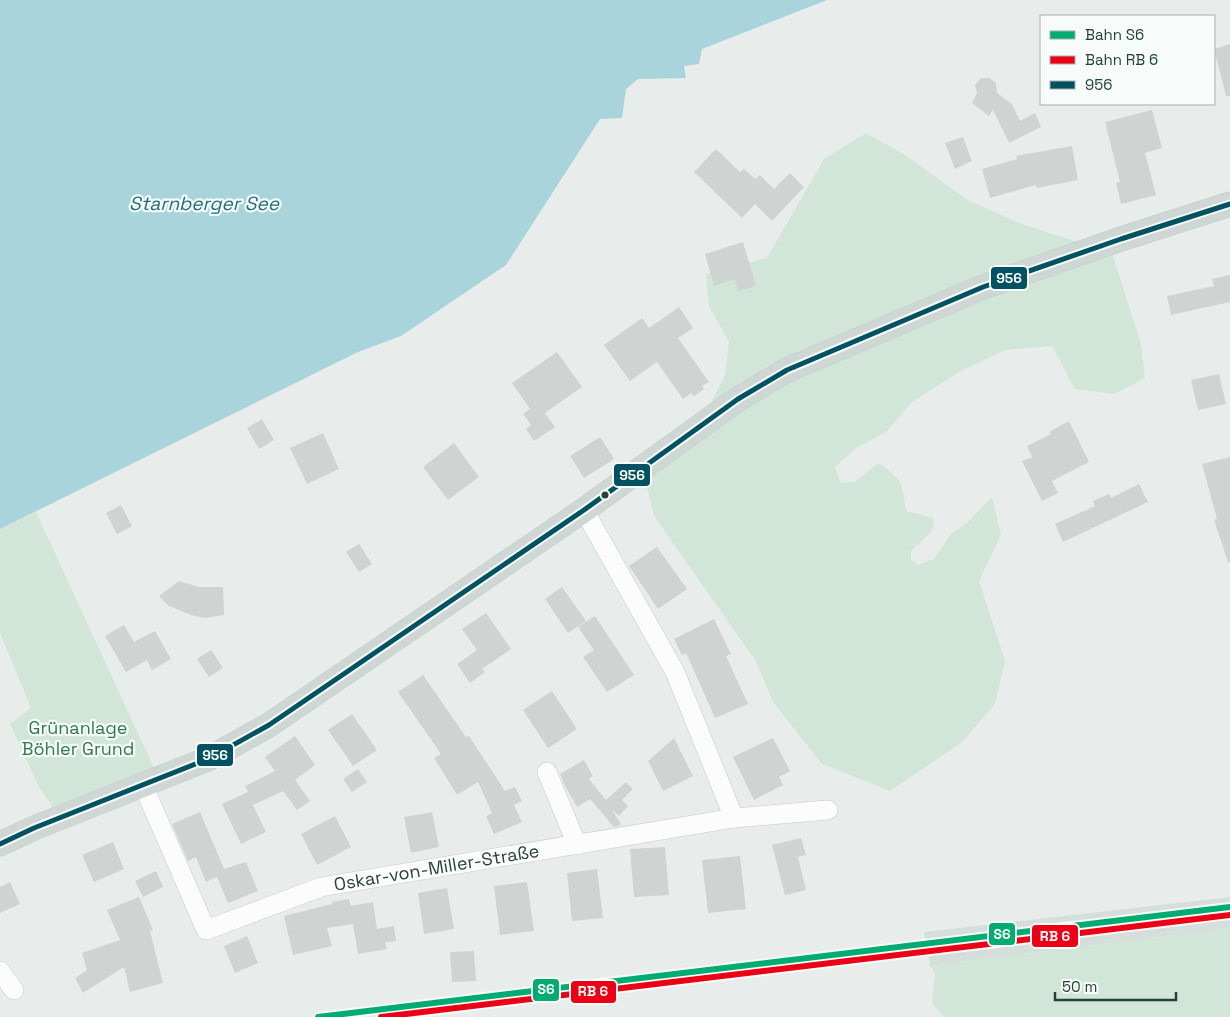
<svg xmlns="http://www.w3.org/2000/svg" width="1230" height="1017" viewBox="0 0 1230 1017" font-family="'Space Grotesk',sans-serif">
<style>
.built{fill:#d6dedb}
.green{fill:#d1e6d8}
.water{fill:#a9d4db}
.building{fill:#cfd4d2}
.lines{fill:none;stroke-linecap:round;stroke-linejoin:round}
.minor-casing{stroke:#c5cac8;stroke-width:20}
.major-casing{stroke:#c3ccc9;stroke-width:25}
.minor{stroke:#fcfcfc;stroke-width:19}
.major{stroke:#cfd7d5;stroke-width:24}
.bus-1-casing{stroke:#f7fbf9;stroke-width:9}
.bus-1{stroke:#005262;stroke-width:5}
.rail-1-casing{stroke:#f7fbf9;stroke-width:10}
.rail-2-casing{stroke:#f7fbf9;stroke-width:10}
.rail-1{stroke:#00ac6f;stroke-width:6}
.rail-2{stroke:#ec0016;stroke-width:6}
.bus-dot{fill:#24423a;stroke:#f7fbf9;stroke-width:2}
.labels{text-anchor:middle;stroke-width:4.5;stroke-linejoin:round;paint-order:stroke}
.park-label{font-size:18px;fill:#2d7a4b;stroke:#f7fbf9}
.street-label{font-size:18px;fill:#24423a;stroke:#f7fbf9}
.water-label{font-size:19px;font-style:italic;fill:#1c6f80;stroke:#f7fbf9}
.line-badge{stroke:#f7fbf9;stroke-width:2}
.badge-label{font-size:14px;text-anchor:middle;font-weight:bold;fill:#fff}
</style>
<rect width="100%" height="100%" fill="#e8edeb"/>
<path class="built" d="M1230,897V928L930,966L924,932Z"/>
<path class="green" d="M866,133L905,155L968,200L1019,223L1112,253L1141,344L1145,378L1114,394L1075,389L1052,346L1005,350L959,372L912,402L886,432L855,449L835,467L841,483L855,482L878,463C903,479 902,483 906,511L934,518L932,531L911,551V560L918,565L934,559L951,534L968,522L992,497L1001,535L979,581L1005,661L995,704L961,743L890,791L822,764L773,702L755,660L654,516L646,483L672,456L711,403L725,375L729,342L709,306L706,274L767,258L824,159Z
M36,512L154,768L54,809L39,787L10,724L31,708L0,633V529Z
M1230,928V1017H944L932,1003L935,974L930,966Z"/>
<path class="water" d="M0,0H827L702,49L699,64L684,66L686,78L638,79L626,89L622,118L600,119L506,265L401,336L358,352L0,529Z"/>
<path class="building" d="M1230,44V96H1226L1214,49Z
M981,78H989L996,83L997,93L1012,104L1020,121L1035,113L1041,127L1009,143L993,110L989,116L972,103L977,93L975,85Z
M1152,110L1162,148L1145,153L1156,195L1121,204L1116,183L1120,182L1105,122Z
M963,137L972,161L955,169L945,143Z
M1072,146L1078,180L1037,188L1036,185L990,198L982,169L1017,159L1016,156Z
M716,149L740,172L744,169L755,179L760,175L774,189L790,173L804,187L772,221L755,204L742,218L694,172Z
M743,242L756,286L738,291L735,279L714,286L705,254Z
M1230,275V302L1171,315L1167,296L1214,286L1212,279Z
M679,307L693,328L678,338L709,382L702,386L704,389L694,396L691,393L683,399L657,362L630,381L604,345L642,318L649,328Z
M557,352L582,387L545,413L555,427L534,441L526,429L531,425L523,414L530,409L512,383Z
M1219,374L1226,404L1198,410L1191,380Z
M262,419L274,440L259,449L247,428Z
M1069,421L1089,462L1052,481L1058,493L1042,501L1022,461L1032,457L1027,446L1051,434L1049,432Z
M323,433L339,469L307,484L290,448Z
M600,437L614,459L584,478L570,456Z
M454,443L479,477L448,500L423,467Z
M1230,457V562H1228L1214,520L1217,519L1202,464Z
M1139,484L1148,502L1063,542L1055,524L1095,506L1093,501L1109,494L1111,498Z
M121,505L132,526L117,534L106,513Z
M359,544L372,564L359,572L346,552Z
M657,547L687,589L658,609L629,566Z
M179,581L199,587H223L224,615L205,618L191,615L169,606L159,596Z
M562,587L586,621L568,633L545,599Z
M486,613L511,649L482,669L485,672L470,683L457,664L477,650L462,629Z
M595,616L634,675L607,692L583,657L594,650L578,627Z
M714,619L731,654L726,656L748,704L715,718L686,653L682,655L674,639Z
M124,625L134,642L155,631L171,659L152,670L147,660L126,672L105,636Z
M211,650L223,668L209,677L197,659Z
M423,675L466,737L469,736L505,791L515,787L522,801L514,805L522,822L494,834L486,816L492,813L478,782L457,795L434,758L441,754L398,692Z
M552,691L577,729L548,748L523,710Z
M352,714L377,750L353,766L328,730Z
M295,736L315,765L295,780L310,801L297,810L283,791L253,805L266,832L241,844L222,804L248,792L245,786L275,771L265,757Z
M674,738L693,776L663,791L648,761Z
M773,738L790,771L779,777L783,785L754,800L733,757Z
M584,760L593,776L589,779L606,800L626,782L633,789L622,800L628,806L619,816L612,810L621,824L618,826L614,827L590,799L577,807L565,786L560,774Z
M358,769L367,782L352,792L343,779Z
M200,812L224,869L246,862L258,891L228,903L217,877L206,882L196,857L188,861L172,824Z
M432,812L439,847L411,853L404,817Z
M335,816L351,847L317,865L301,834Z
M801,838L806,855L798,857L806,890L785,895L772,845Z
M113,842L124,869L94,882L82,855Z
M665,847L669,895L634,897L630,849Z
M740,856L746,909L708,913L702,860Z
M597,869L603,918L572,921L567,873Z
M156,871L163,887L143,897L135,881Z
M10,882L20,904L0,913V887Z
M527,882L534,931L500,935L494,886Z
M447,888L454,929L424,934L418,893Z
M139,897L153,930L150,931L163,983L130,992L124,967L83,993L75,978L87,970L82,953L120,940L107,910Z
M349,899L351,906L373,902L377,929L394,926L396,941L385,942L387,949L358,954L353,924L327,928L332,946L293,955L284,916L332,904L331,902Z
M247,936L258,963L235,973L224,946Z
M474,951L476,981L452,982L450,952Z"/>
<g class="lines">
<defs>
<g id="minor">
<path d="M584,510L675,672L734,818"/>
<path d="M547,772L577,845"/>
<path id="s1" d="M143,785L206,930L321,887L734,818L828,810"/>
<path d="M0,971L14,990"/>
</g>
<path id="major" d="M0,844L34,828L208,759L269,725L584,510L738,399L787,370L983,287L1121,239L1230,204"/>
</defs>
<use href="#minor" class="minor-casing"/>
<use href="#major" class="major-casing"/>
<use href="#minor" class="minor"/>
<use href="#major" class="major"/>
<defs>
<path id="bus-1" d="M0,844L34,828L208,759L269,725L584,510L738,399L787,370L983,287L1121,239L1230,204"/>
</defs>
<use href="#bus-1" class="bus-1-casing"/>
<use href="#bus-1" class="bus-1"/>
<defs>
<path id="rail-1" d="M318,1017L1230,907"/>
<path id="rail-2" d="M381,1017L1230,915"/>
</defs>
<use href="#rail-1" class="rail-1-casing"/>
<use href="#rail-2" class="rail-2-casing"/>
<use href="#rail-1" class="rail-1"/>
<use href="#rail-2" class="rail-2"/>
</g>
<circle class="bus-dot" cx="605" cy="495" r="4.5"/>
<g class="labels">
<g class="park-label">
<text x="78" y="734">Grünanlage<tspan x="78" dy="21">Böhler Grund</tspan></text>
</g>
<g class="street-label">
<text dy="6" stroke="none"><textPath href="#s1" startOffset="398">Oskar-von-Miller-Straße</textPath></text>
</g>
<g class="water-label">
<text x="204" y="210">Starnberger See</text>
</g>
</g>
<g class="line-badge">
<rect x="990" y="266" width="38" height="24" rx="5" fill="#005262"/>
<rect x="613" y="463" width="38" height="24" rx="5" fill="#005262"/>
<rect x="196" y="743" width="38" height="24" rx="5" fill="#005262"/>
<rect x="988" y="922" width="28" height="24" rx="5" fill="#00ac6f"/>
<rect x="1031" y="924" width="48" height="24" rx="5" fill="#ec0016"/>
<rect x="532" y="978" width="28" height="24" rx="5" fill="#00ac6f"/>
<rect x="570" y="980" width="47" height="24" rx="5" fill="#ec0016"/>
</g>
<g class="badge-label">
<text x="1009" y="283">956</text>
<text x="632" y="480">956</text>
<text x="215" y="760">956</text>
<text x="1002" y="939">S6</text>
<text x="1055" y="941">RB 6</text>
<text x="546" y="994">S6</text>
<text x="593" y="996">RB 6</text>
</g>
<rect x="1040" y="15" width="175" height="90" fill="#f7fbf9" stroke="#a3b1ad"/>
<rect x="1050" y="31" width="25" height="8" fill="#00ac6f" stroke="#a3b1ad"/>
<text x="1085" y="40" font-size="15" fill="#24423a">Bahn S6</text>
<rect x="1050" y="56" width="25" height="8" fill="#ec0016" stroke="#a3b1ad"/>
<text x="1085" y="65" font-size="15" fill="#24423a">Bahn RB 6</text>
<rect x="1050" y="81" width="25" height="8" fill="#005262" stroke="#a3b1ad"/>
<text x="1085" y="90" font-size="15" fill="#24423a">956</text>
<path d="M1055 992v8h121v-8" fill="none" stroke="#24423a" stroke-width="2.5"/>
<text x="1062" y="992" font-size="15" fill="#24423a" stroke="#f7fbf9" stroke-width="4" paint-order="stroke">50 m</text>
</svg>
